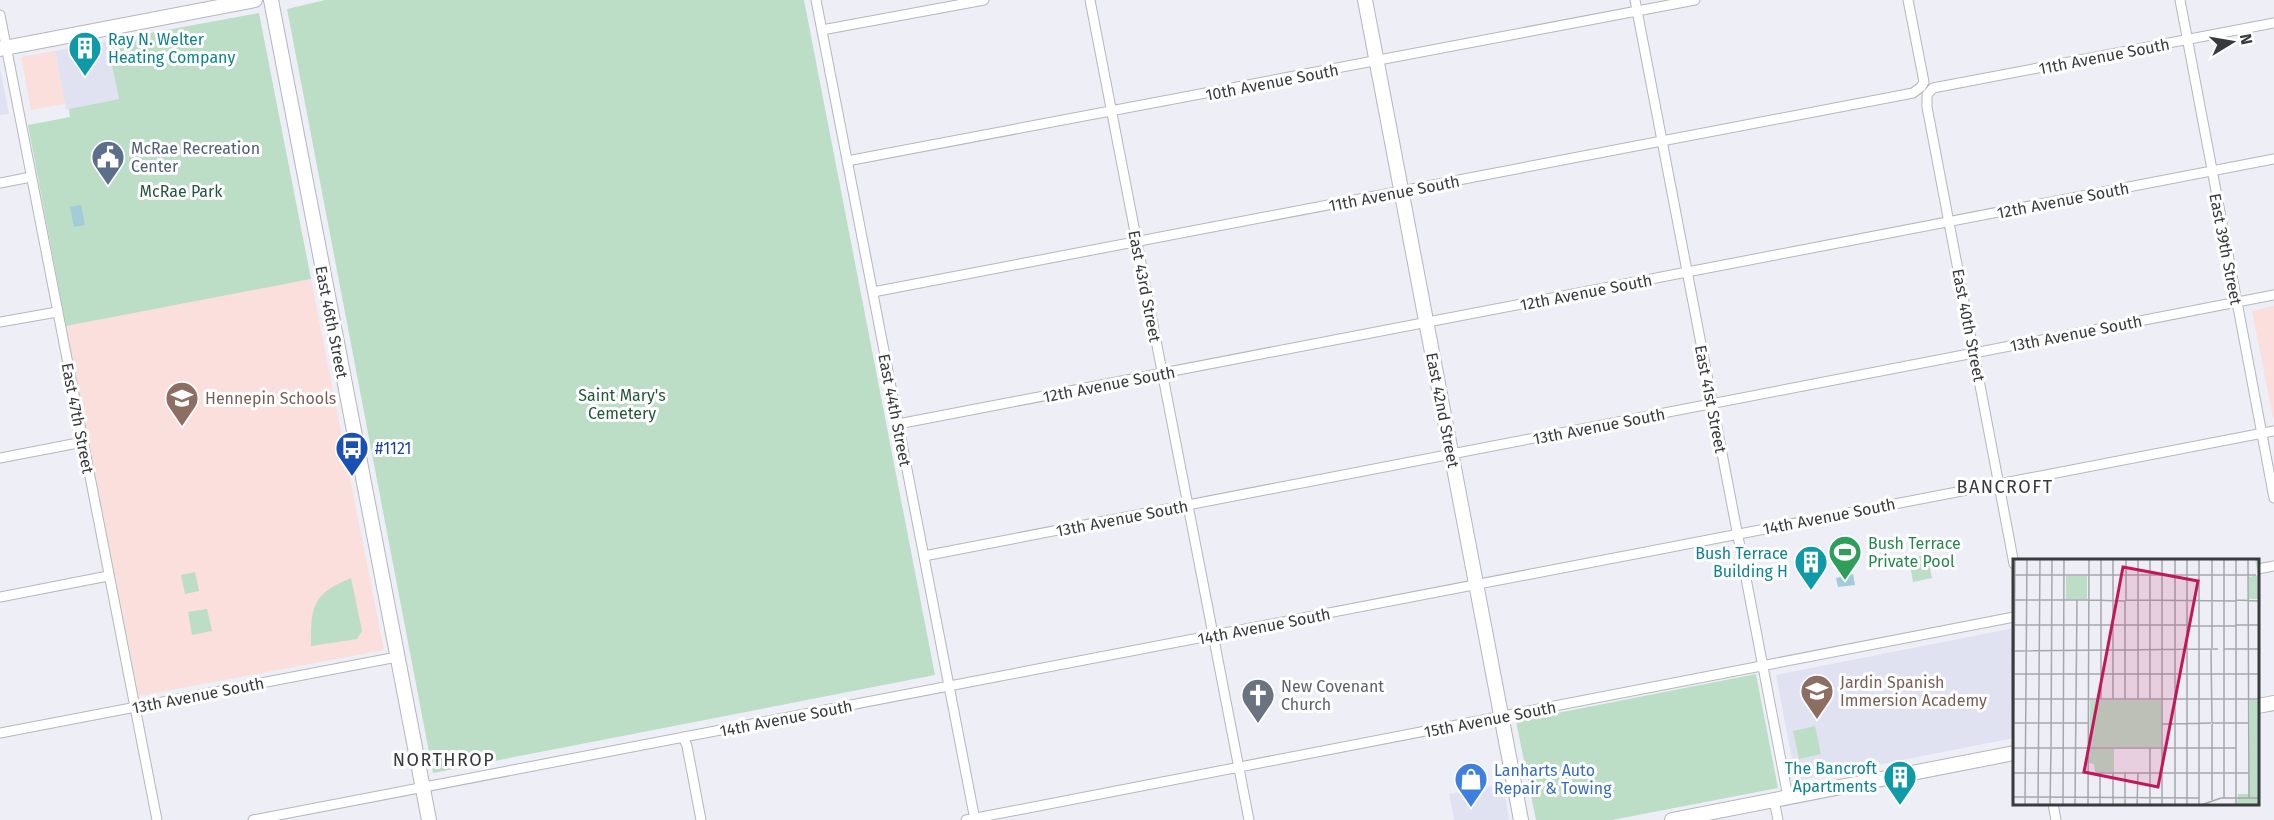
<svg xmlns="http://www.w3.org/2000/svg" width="2274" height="820" viewBox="0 0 2274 820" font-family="'Fira Sans',sans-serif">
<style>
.built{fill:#e0e2f1}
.education{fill:#fadfdc}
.green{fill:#bcddc6}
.water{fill:#a3ccd9}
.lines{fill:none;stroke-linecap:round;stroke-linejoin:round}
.street-casing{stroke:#b5b6bd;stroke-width:11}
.secondary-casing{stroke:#b5b6bd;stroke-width:16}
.street{stroke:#fff;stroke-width:9}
.secondary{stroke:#fff;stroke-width:14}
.labels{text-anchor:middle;stroke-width:6;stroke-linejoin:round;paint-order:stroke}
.culture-label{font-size:16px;fill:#0d838f;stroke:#fff;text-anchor:end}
.street-label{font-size:16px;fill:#393a3d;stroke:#fff}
.service-label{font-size:16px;fill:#4e5e75;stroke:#fff;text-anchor:start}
.park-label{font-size:16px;fill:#225739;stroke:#fff}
.education-label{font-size:16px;fill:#785e54;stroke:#fff;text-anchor:start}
.transit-label{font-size:16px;fill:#164399;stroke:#fff;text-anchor:start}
.leisure-label{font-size:16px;fill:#27864d;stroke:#fff;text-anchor:start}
.worship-label{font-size:16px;fill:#5b616d;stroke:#fff;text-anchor:start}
.shop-label{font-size:16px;fill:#366cbe;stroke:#fff;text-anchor:start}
.neighbourhood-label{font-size:18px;letter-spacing:1.5px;fill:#393a3d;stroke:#fff}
.inset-road{fill:none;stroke:#a6a7ac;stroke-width:1.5}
.view{fill:#c2185b;fill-opacity:0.15;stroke:#c2185b;stroke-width:3}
.inset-edge{fill:none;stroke:#393a3d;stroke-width:3}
</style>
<rect width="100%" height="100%" fill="#eeeff6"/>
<path class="built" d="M107,41L119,99L66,110L55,51Z
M0,67L9,114L0,115Z
M2014,628V738L1796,781L1776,675Z
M1503,784L1509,820H1454L1449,794Z"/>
<path class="education" d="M55,51L65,104L31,110L21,57Z
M311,279L384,650L139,696L66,326Z
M2274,306V418H2273L2252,311Z"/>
<path class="green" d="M325,0H804L935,675L433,773L287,9Z
M259,13L311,279L66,326L28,125L70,117L69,109L119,99L107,41Z
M1927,555L1932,578L1913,582L1909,558Z
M195,572L199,591L185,594L181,575Z
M351,578L362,631L357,639L311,646C311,606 312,594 351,578Z
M207,609L212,631L192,635L188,612Z
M1756,674L1778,788L1612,820H1536L1516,721Z
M1815,726L1821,754L1799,759L1793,731Z"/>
<path class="water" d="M81,205L85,225L74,227L70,207Z
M1853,574L1855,585L1838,587L1836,578Z"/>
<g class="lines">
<defs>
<path id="street" d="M816,0L975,820
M1090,0L1249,820
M1635,0L1788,797
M2180,0L2274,498
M0,15L157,820
M822,30L984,0
M847,161L1695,0
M0,183L31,177
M873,292L1913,93L1921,87L1924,82L1908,0
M0,322L57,312
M898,424L2274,159
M0,458L83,442
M924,556L2274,295
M2014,564L1927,107V95L1933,88L2274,23
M2258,569L2274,566
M0,597L108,576
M0,733L397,657
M683,737L687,746L701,820
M1774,800L1778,820
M2053,804L2056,820
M253,820L2274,431
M966,820L2014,617"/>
<path id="secondary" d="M271,0L429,820
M1365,0L1521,820
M0,49L255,0
M2258,706L2274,703
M1672,820L2014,753"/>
</defs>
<use href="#street" class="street-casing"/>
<use href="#secondary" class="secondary-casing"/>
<use href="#street" class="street"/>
<use href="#secondary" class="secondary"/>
</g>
<defs>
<symbol id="building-pin" viewBox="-11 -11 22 30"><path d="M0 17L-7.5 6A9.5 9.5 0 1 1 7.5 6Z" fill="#0f9aa8" stroke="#fff"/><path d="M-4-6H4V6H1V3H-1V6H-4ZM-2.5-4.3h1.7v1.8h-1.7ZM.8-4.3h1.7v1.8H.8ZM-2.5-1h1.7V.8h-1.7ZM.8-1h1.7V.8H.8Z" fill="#fff"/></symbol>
<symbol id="civic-pin" viewBox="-11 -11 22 30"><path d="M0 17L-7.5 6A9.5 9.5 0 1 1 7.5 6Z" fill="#5c6f8a" stroke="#fff"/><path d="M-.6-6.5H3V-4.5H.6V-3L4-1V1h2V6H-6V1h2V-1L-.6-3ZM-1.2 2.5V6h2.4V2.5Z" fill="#fff"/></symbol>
<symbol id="school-pin" viewBox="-11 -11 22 30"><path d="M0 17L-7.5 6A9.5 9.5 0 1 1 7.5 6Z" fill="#8d6e63" stroke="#fff"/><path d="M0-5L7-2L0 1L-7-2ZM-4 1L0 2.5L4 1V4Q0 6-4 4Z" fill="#fff"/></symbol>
<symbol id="bus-pin" viewBox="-11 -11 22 30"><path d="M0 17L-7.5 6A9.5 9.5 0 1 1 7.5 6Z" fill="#1a4fb4" stroke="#fff"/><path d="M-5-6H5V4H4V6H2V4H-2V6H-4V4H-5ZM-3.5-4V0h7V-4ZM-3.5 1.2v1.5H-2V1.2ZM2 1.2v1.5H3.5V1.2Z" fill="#fff"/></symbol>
<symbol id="stadium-pin" viewBox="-11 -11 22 30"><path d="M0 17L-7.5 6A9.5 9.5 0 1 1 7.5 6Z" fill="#2e9e5b" stroke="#fff"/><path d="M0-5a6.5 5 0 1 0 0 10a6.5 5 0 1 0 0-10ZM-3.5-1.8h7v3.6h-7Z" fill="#fff"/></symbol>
<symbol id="church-pin" viewBox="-11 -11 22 30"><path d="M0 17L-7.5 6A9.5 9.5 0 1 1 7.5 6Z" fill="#6b7280" stroke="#fff"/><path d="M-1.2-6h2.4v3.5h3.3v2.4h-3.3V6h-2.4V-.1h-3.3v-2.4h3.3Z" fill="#fff"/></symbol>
<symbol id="shop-pin" viewBox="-11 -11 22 30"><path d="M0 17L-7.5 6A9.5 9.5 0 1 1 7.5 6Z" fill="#3f7fe0" stroke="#fff"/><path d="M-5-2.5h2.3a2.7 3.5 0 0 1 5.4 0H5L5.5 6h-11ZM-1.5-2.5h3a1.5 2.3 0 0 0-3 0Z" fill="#fff"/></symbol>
</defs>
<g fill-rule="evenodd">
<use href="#building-pin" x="66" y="29" width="38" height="52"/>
<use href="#civic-pin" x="89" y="138" width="38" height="52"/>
<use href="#school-pin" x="163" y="379" width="38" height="52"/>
<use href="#bus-pin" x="333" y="429" width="38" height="52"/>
<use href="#stadium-pin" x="1826" y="533" width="38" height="52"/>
<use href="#building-pin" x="1792" y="543" width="38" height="52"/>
<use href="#school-pin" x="1798" y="672" width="38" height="52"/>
<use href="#church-pin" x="1239" y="676" width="38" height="52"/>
<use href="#building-pin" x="1881" y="758" width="38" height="52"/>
<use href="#shop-pin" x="1452" y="760" width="38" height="52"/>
</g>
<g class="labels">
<g class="culture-label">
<text x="108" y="45" text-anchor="start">Ray N. Welter<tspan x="108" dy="18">Heating Company</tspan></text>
<text x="1788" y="559">Bush Terrace<tspan x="1788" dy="18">Building H</tspan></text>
<text x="1877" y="774">The Bancroft<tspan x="1877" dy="18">Apartments</tspan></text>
</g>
<g class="street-label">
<text transform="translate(2104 56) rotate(-11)" y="6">11th Avenue South</text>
<text transform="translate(1272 82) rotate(-11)" y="6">10th Avenue South</text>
<text transform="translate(1394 193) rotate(-11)" y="6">11th Avenue South</text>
<text transform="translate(2063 200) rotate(-11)" y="6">12th Avenue South</text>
<text transform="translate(2226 249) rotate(79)" y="6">East 39th Street</text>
<text transform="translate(1145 286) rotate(79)" y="6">East 43rd Street</text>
<text transform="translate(1586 292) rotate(-11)" y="6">12th Avenue South</text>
<text transform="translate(332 322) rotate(79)" y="6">East 46th Street</text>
<text transform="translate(1969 325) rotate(79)" y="6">East 40th Street</text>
<text transform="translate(2076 333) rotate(-11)" y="6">13th Avenue South</text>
<text transform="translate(1109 384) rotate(-11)" y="6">12th Avenue South</text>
<text transform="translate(1711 399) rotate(79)" y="6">East 41st Street</text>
<text transform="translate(895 410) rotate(79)" y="6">East 44th Street</text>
<text transform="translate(1443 410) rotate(79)" y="6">East 42nd Street</text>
<text transform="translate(78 418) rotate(79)" y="6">East 47th Street</text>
<text transform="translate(1599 426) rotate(-11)" y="6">13th Avenue South</text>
<text transform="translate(1829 516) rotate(-11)" y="6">14th Avenue South</text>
<text transform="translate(1122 518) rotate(-11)" y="6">13th Avenue South</text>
<text transform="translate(1264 626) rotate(-11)" y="6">14th Avenue South</text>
<text transform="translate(198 695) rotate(-11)" y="6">13th Avenue South</text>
<text transform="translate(786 718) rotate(-11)" y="6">14th Avenue South</text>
<text transform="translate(1490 719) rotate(-11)" y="6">15th Avenue South</text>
</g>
<g class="service-label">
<text x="131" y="154">McRae Recreation<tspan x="131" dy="18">Center</tspan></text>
</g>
<g class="park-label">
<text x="181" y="197">McRae Park</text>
<text x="622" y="401">Saint Mary's<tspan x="622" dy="18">Cemetery</tspan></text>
</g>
<g class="education-label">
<text x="205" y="404">Hennepin Schools</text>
<text x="1840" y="688">Jardin Spanish<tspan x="1840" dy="18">Immersion Academy</tspan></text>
</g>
<g class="transit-label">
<text x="375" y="454">#1121</text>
</g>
<g class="leisure-label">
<text x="1868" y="549">Bush Terrace<tspan x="1868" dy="18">Private Pool</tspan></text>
</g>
<g class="worship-label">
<text x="1281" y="692">New Covenant<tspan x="1281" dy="18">Church</tspan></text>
</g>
<g class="shop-label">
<text x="1494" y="776">Lanharts Auto<tspan x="1494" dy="18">Repair &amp; Towing</tspan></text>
</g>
<g class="neighbourhood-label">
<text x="2005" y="493">BANCROFT</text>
<text x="444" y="766">NORTHROP</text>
</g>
</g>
<g transform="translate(2013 559)">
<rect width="246" height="246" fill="#eeeff6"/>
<path d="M242,0H246V40H236V18L245,16ZM53,17H74V40H53ZM77,141H148V188H76ZM237,141H246V246H224L225,235H236ZM76,190H101V213H82L81,205L76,204Z" fill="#bcddc6"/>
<path class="inset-road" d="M113,0V41L223,42M211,0V239M235,0L236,239M0,16H243M223,34V246M223,38V0M1,41H75M76,41L112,42V140M223,41L246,42M1,66H174M223,66H246M174,67H223M199,89V0M211,90H246M198,91L199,164M1,92L205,90M0,115H246M0,140H246M88,140V0M100,140V0M125,140V0M137,140V0M1,164H75M199,164H236M149,165L198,164M199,165V241M38,188L39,0M0,189H205M203,189H223M0,214H236M0,238L186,239M0,242L2,0M12,246L14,0M25,246L27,0M37,246L38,189M50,246L51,0M62,246L64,41M75,246L76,0M87,246V214M100,246V214M112,246V214M124,246L125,214M137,246V189M149,246V0M162,246V0M174,246V0M186,246V0M188,246L208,239H246"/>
<path class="view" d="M110,8L185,22L145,228L71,213Z"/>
<rect width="246" height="246" class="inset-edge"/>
</g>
<g transform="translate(2232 42) rotate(79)" stroke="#ffffff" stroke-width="4.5" paint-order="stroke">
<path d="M0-4.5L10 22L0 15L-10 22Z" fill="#393a3d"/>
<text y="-9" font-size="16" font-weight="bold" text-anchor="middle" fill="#393a3d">N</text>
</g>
</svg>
